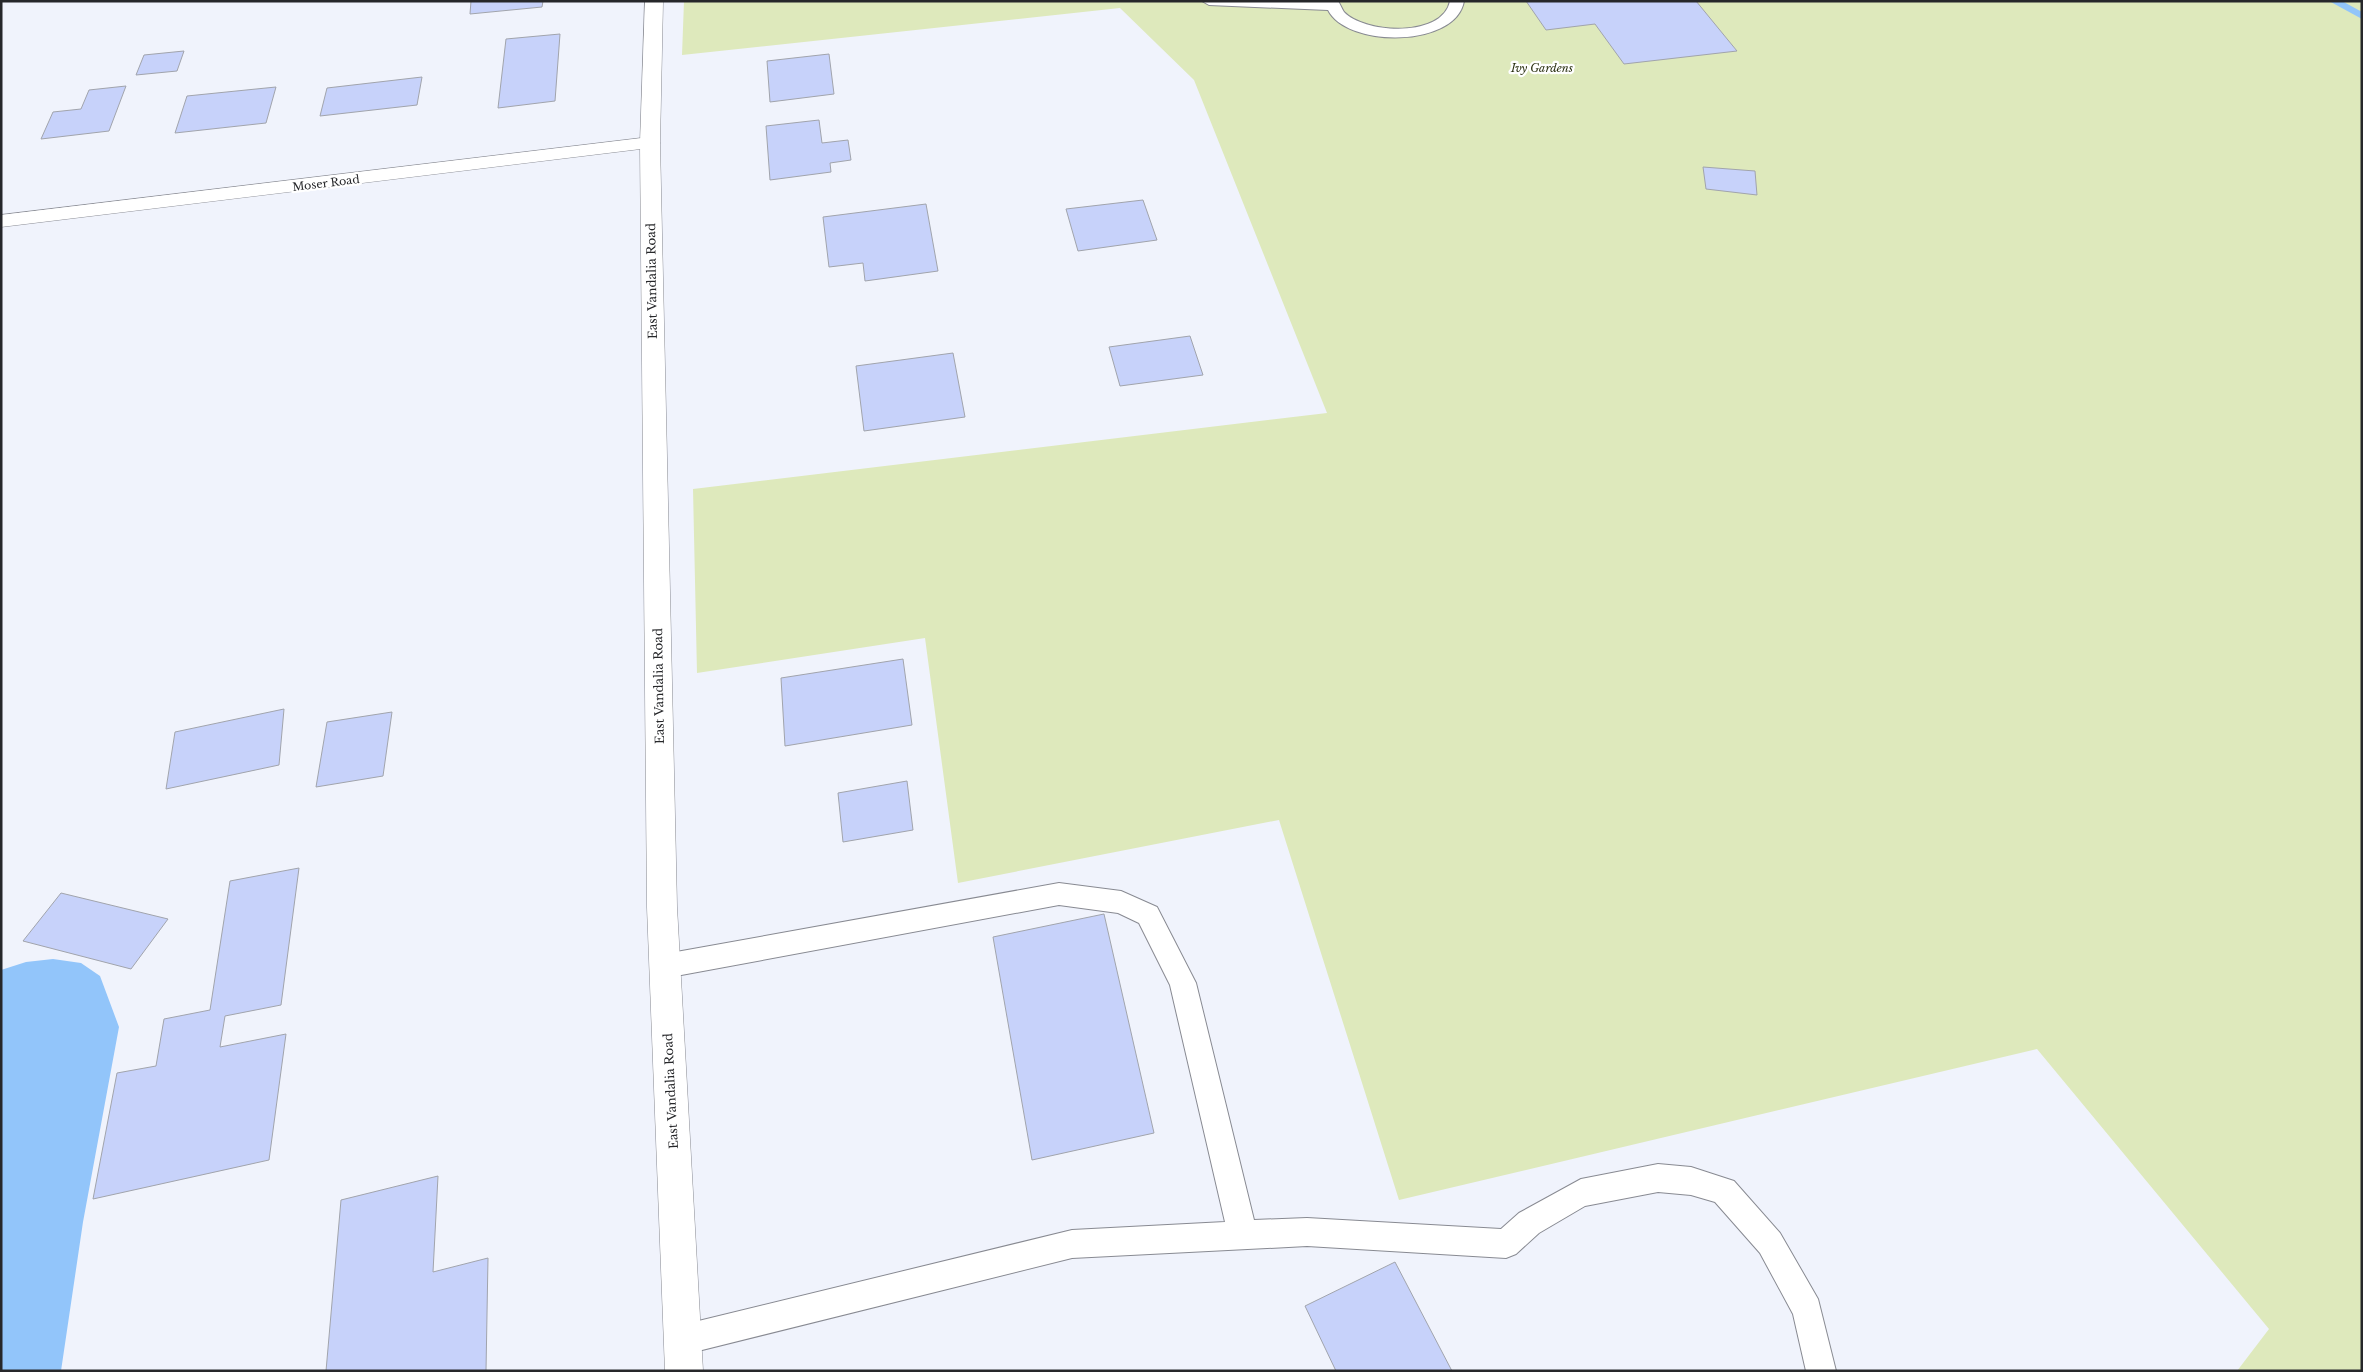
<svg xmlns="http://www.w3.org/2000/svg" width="2363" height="1372" viewBox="0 0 2363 1372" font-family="'Libre Baskerville',serif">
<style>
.green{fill:#dee9bc}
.water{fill:#92c5fa}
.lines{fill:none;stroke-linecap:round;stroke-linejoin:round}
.stream{fill:#92c5fa;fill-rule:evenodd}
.building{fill:#c7d2fa;stroke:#a1a4ac}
.service-casing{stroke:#888a92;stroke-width:2}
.minor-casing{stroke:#888a92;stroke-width:1}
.tertiary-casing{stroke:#888a92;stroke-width:1}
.service{fill:#fff;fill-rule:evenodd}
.minor{fill:#fff;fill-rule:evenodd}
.tertiary{fill:#fff;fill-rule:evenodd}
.labels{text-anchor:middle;stroke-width:4.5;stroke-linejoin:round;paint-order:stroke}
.far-park-label{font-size:11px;font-style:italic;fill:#292f10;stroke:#fff}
.far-street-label{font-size:11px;fill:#26272a;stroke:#fff}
.street-label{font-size:12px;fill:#26272a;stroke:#fff}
</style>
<rect width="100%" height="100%" fill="#f0f3fc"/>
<path class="green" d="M684,1H2362V1371H2237L2269,1329L2037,1049L1399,1200L1279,820L958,883L925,638L697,673L693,489L1327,413L1194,80L1120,8L682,55Z"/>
<path class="water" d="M53,959L81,963L100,976L119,1027L83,1222L61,1371H1V970L26,962Z"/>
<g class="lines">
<path class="stream" d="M2329,1H2342L2362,12V19Z"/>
</g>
<path class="building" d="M471,1H543L542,7L470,14Z
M1526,1H1696L1737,51L1624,64L1595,24L1546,30Z
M560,34L555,101L498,108L506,39Z
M184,51L177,71L136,75L144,55Z
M829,54L834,94L770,102L767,61Z
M422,77L417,105L320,116L327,88Z
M126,86L109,131L41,139L53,112L81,109L89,90Z
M276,87L266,123L175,133L187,96Z
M819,120L822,143L848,140L851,160L830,163L831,172L770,180L766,126Z
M1703,167L1755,171L1757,195L1706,189Z
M1143,200L1157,240L1078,251L1066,209Z
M926,204L938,271L865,281L863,263L829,267L823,217Z
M1190,336L1203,375L1120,386L1109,347Z
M953,353L965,417L864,431L856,366Z
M903,659L912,725L785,746L781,678Z
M284,709L279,765L166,789L175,732Z
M392,712L383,776L316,787L327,722Z
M907,781L913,830L843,842L838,793Z
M299,868L281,1005L225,1016L220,1047L286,1034L269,1160L93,1199L117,1073L156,1066L164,1019L210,1010L230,881Z
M61,893L168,919L131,969L23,941Z
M1104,914L1154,1133L1032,1160L993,937Z
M438,1176L433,1272L488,1258L486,1371H326L341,1200Z
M1395,1262L1452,1371H1336L1305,1306Z"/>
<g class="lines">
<defs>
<path id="service" d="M1202,1H1338C1340,4 1342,9 1344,12C1365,34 1443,38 1450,1H1464C1456,48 1347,48 1328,10L1209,5Z
M1059,883L1121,891L1157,907L1196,983L1254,1220L1307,1218L1501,1229L1519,1213L1581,1179L1658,1164L1691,1167L1734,1181L1780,1233L1818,1299L1836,1371H1806L1793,1314L1760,1253L1715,1202L1691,1195L1658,1192L1585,1206L1539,1233L1516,1254L1506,1258L1307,1246L1072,1258L682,1355L671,1351L667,1340L671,1329L682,1325L1072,1230L1225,1222L1170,985L1139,923L1118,913L1059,905L665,978L656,974L652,966L656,958L665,954Z"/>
<path id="minor" d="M650,137L657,139L660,143L657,147L1,227V215Z"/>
<path id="tertiary" d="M645,1H663L660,143L677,907L703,1371H665L647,907L640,143Z"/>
</defs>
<use href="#service" class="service-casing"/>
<use href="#minor" class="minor-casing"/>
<use href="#tertiary" class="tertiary-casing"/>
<use href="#service" class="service"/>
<use href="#minor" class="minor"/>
<use href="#tertiary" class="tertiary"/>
</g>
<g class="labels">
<g class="far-park-label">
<text x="1542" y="72">Ivy Gardens</text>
</g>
<g class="far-street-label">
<text transform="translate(326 183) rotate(-7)" y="4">Moser Road</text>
</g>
<g class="street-label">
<text transform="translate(652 281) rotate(-91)" y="4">East Vandalia Road</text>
<text transform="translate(659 686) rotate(-91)" y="4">East Vandalia Road</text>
<text transform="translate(671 1091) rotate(-93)" y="4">East Vandalia Road</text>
</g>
</g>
<rect width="2363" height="1372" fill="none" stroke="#26272a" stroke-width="5"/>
</svg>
